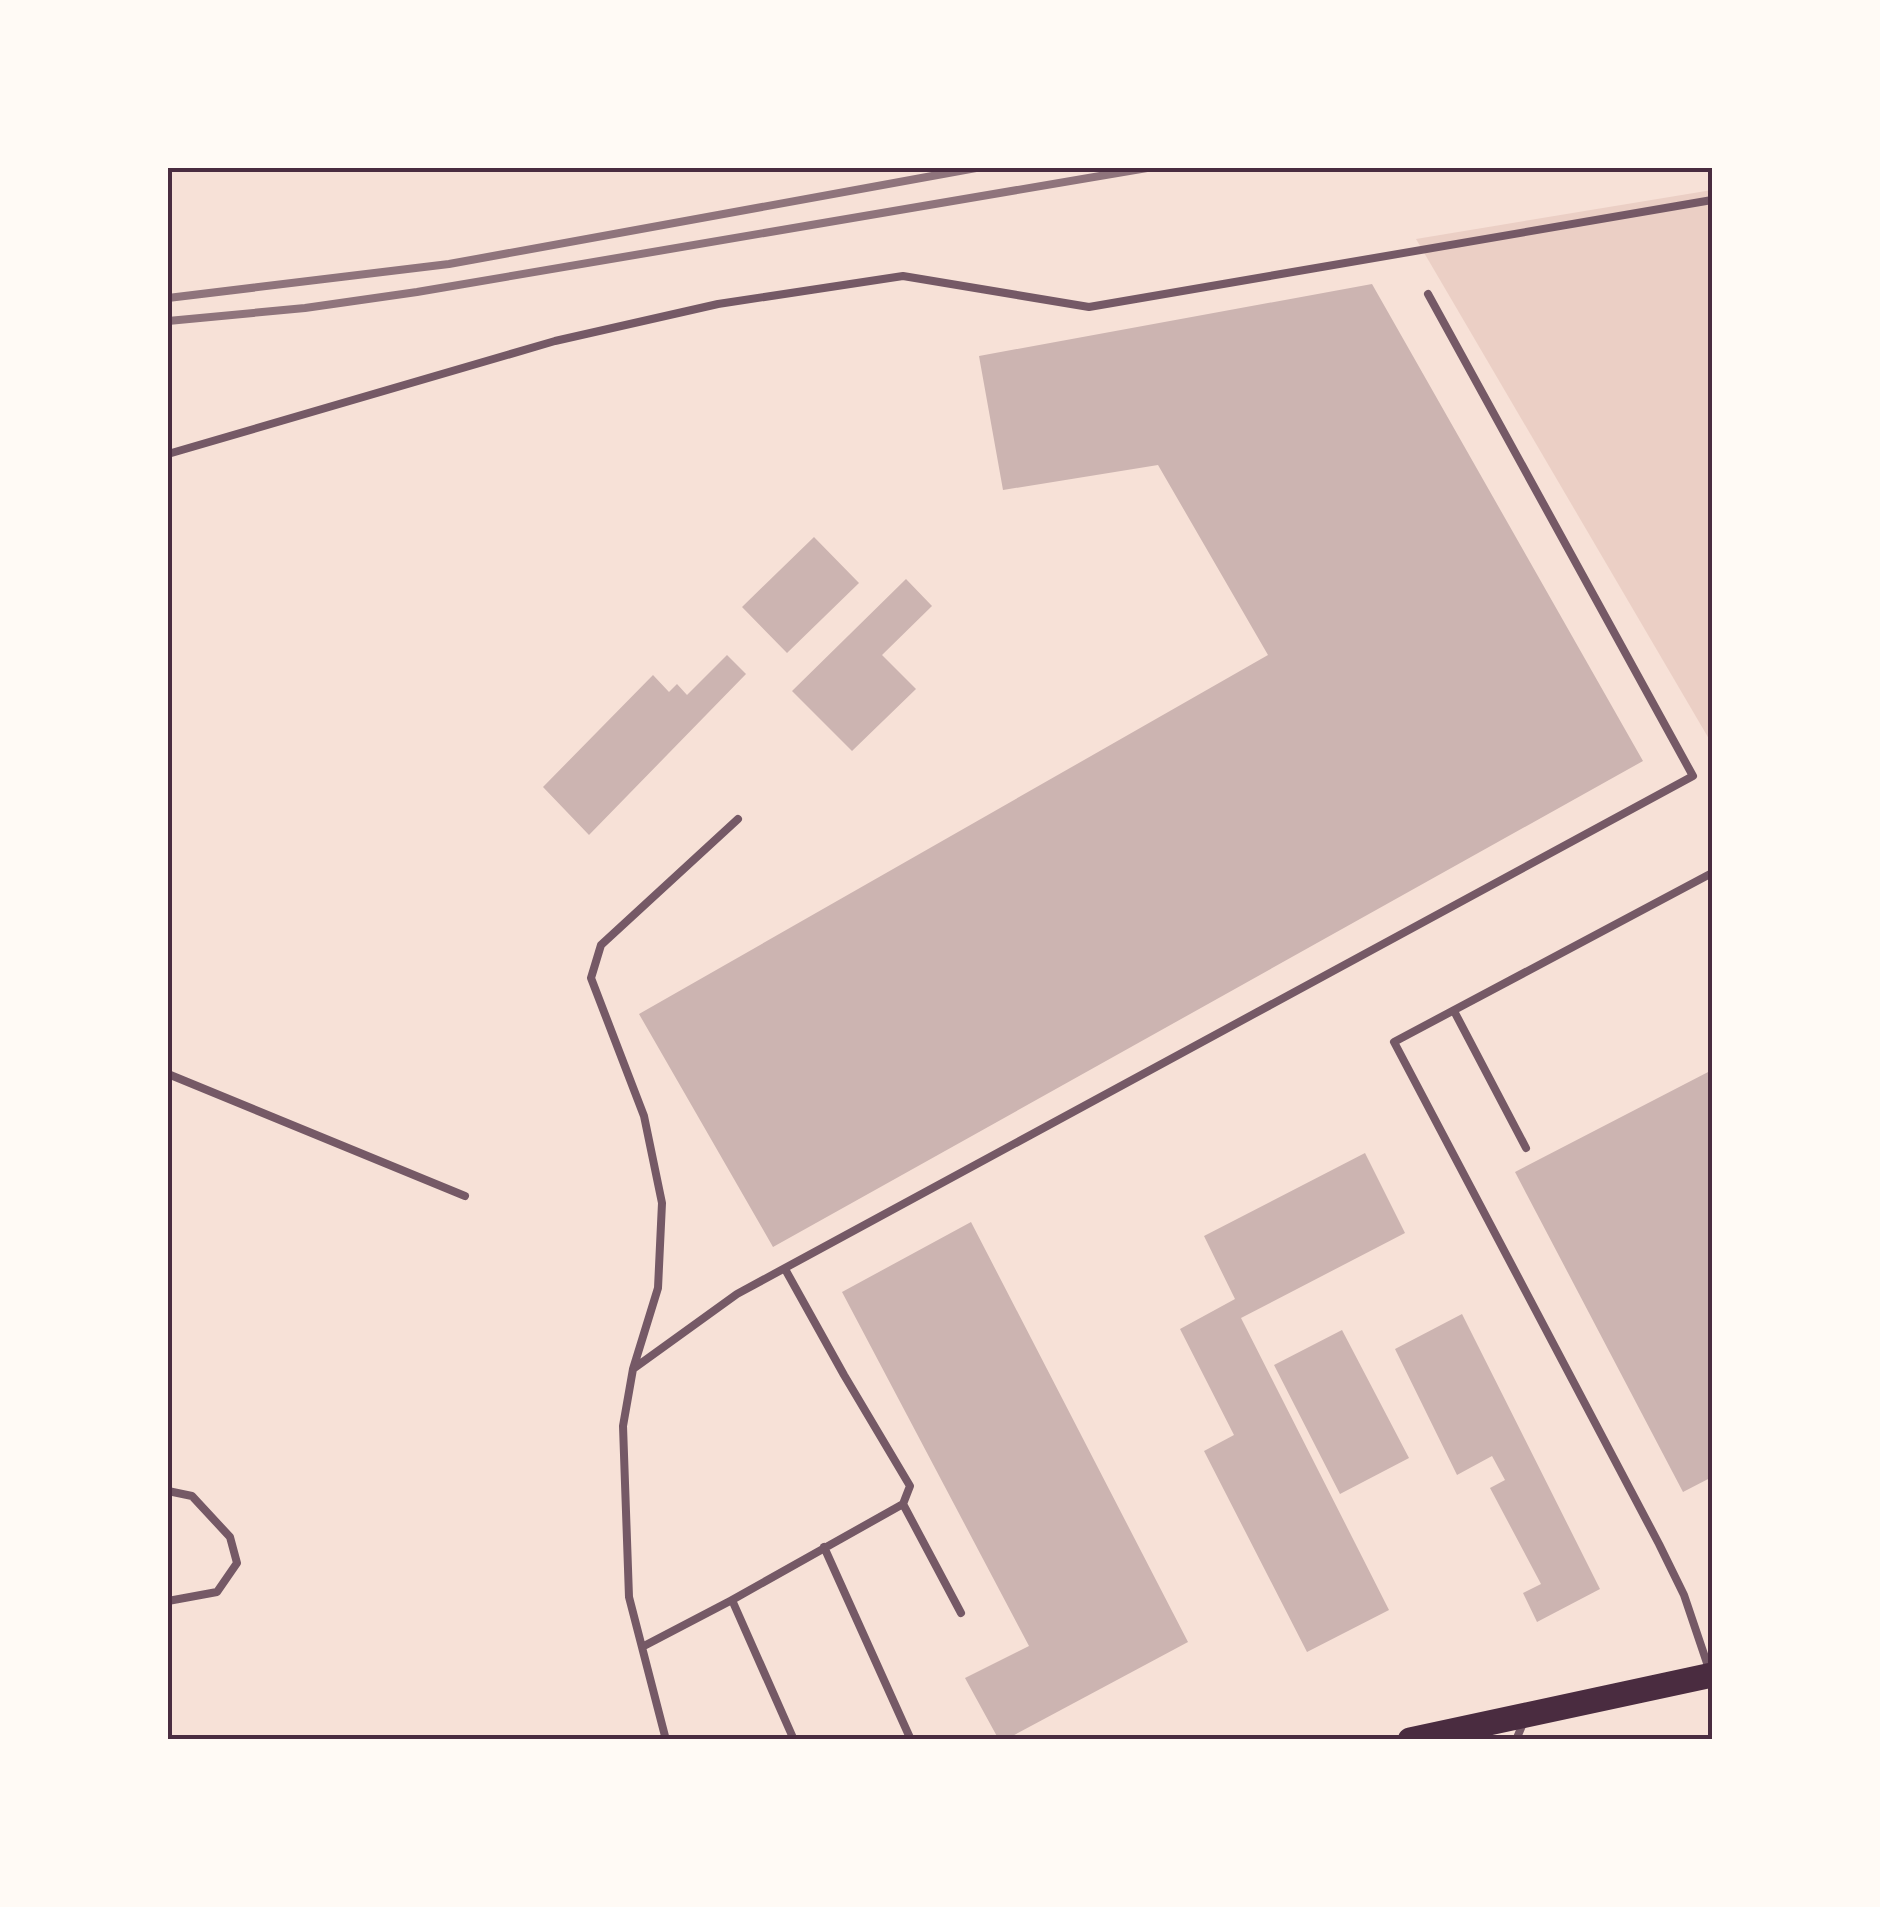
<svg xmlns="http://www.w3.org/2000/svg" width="1880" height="1907" viewBox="0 0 1880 1907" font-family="'Asap Condensed',sans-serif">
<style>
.green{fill:#ebcfc5}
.building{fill:#ccb4b1}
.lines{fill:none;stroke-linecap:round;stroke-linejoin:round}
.service{stroke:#755966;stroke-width:8}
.primary{stroke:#4a2c40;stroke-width:25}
.rail{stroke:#8f747c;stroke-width:8}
.neatline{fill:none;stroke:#4a2c40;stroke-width:4}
</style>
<rect width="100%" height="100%" fill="#f7e1d7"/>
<path class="green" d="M1712,190V744L1416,239Z"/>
<path class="building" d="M1372,284L1643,761L773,1247L639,1014L1268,655L1158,465L1003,490L979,356Z
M814,537L859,583L787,653L742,607Z
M906,579L932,606L882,655L916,689L852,751L792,691Z
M727,655L746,674L589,835L543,787L653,675L669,692L677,684L687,695Z
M1712,1070V1477L1683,1492L1515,1172Z
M1365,1153L1405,1233L1241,1318L1389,1610L1307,1652L1204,1451L1234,1435L1180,1329L1235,1299L1204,1236Z
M971,1222L1188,1642L1005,1740H999L965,1678L1029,1646L842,1292Z
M1462,1314L1600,1589L1537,1622L1523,1593L1541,1584L1490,1488L1505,1480L1492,1456L1457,1475L1395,1349Z
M1342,1330L1409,1458L1340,1494L1274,1365Z"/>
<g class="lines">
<path class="service" d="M168,454L555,341L718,304L903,276L1089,307L1712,200
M1454,1011L1526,1148
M168,1074L465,1196
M633,1369L658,1288L662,1203L644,1116L591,978L601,945L738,819
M168,1491L192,1496L230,1537L237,1563L217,1592L168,1601
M903,1504L961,1613
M824,1547L911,1740
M732,1600L794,1740
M642,1647L732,1600L903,1504L910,1486L844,1375L785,1269
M1710,1672L1684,1595L1659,1544L1394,1042L1712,873
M666,1740L629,1597L623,1426L633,1369L737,1294L1693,776L1428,294
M1516,1740L1524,1721"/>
<path class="primary" d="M1410,1740L1712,1675"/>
<path class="rail" d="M168,298L449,264L976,168
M168,321L305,308L417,292L1147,168"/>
</g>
<rect width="1880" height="1907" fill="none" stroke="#fffaf5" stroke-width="340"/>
<rect x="170" y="170" width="1540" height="1567" class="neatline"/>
</svg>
